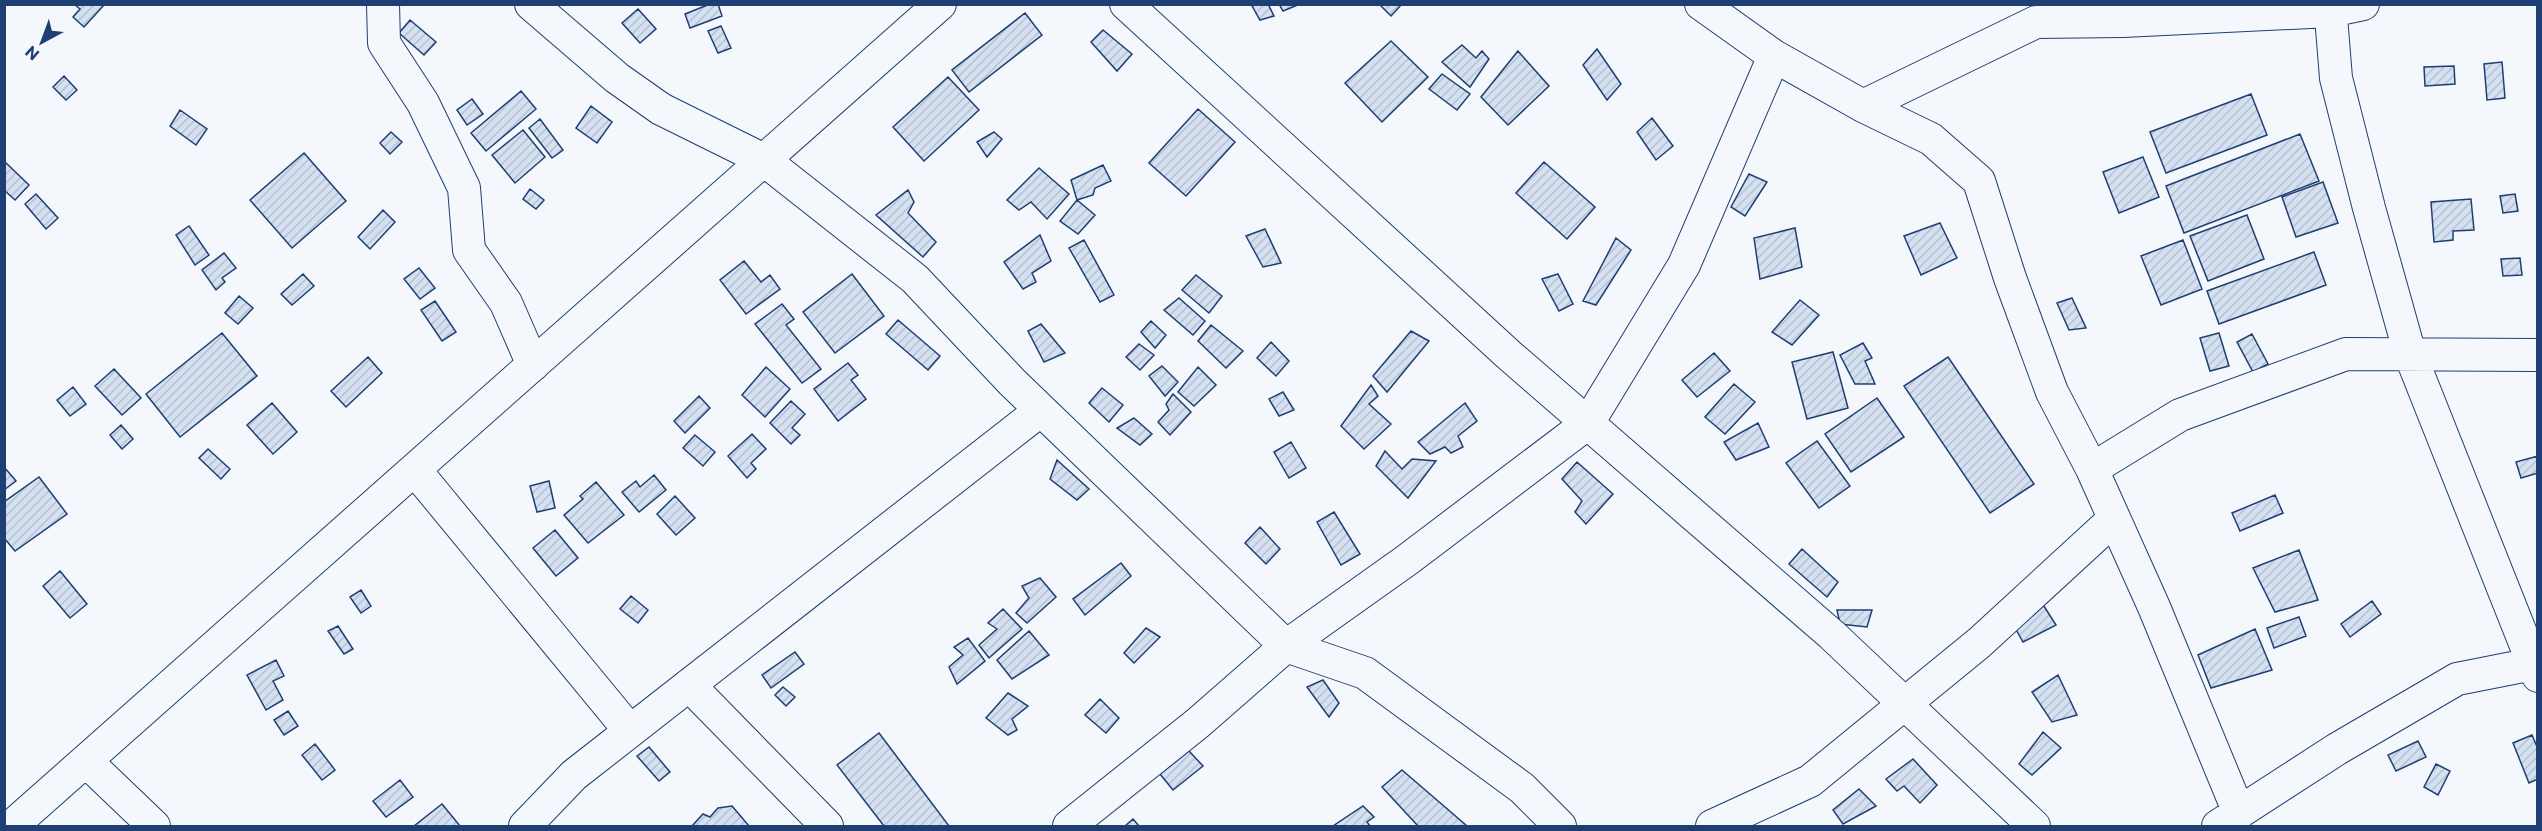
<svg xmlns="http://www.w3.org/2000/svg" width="2542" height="831" viewBox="0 0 2542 831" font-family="Commissioner,sans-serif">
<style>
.building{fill:url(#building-hatch);stroke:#1d3f73;stroke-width:1.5}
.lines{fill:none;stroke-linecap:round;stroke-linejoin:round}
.minor-casing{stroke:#1d3f73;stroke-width:34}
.minor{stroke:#f4f7fb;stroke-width:32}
</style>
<defs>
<pattern id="building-hatch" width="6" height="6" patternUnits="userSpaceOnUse" patternTransform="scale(1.5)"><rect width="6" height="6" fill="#d5e0f0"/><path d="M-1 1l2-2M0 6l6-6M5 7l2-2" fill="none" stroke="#b6c1d1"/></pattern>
</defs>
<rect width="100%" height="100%" fill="#f4f7fb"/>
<path class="building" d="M74,4H105L84,27L73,17L80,9Z
M710,4H718L722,16L690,28L685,14Z
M1251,4H1268L1274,16L1260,20Z
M1279,4H1300L1283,11Z
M1379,4H1402L1391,16Z
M638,9L656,29L640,43L622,23Z
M1025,13L1042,35L969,92L952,70Z
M410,20L436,42L424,55L399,33Z
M721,26L731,48L718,53L708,31Z
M1103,30L1132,54L1117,71L1091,42Z
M1391,41L1428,77L1382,122L1345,83Z
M1462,45L1476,58L1482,51L1489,59L1470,87L1442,62Z
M1597,49L1621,84L1607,100L1583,65Z
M1518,51L1549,86L1508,125L1481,97Z
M2502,62L2505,98L2487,100L2484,64Z
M2454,66L2455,84L2425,86L2424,67Z
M1442,74L1470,94L1457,110L1429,89Z
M64,76L77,90L66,100L53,87Z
M948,77L979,110L924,161L893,127Z
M521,91L536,109L486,151L471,133Z
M2251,94L2267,135L2166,173L2150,132Z
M472,99L483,114L467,125L457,110Z
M591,106L612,122L597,143L576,128Z
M1198,109L1235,142L1186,196L1149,163Z
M180,110L207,129L196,145L170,126Z
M1652,118L1673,146L1656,160L1637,132Z
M540,119L563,150L552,158L529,128Z
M523,130L545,157L515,183L492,155Z
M391,132L402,142L390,154L380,143Z
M994,132L1002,139L987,157L977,142Z
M2300,134L2319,181L2184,233L2166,186Z
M304,153L346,201L292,248L250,200Z
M2143,157L2159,197L2119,213L2103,172Z
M4,161L29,185L15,200L4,190Z
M1544,162L1595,207L1567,239L1516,193Z
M1103,165L1111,181L1095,188L1093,195L1077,200L1071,180Z
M1039,168L1069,194L1047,219L1031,202L1019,210L1007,200Z
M1749,174L1767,182L1745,216L1731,207Z
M2323,182L2338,223L2296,237L2282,197Z
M530,189L544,200L536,209L523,199Z
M908,190L914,202L908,213L936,242L923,257L876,215Z
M36,194L58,218L46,229L25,204Z
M2515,194L2518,211L2503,213L2500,196Z
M2471,199L2474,230L2453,231V240L2434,242L2431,202Z
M1077,200L1095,215L1078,234L1060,221Z
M383,210L395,222L370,249L358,237Z
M2247,215L2264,259L2208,281L2190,236Z
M1940,223L1957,258L1921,275L1904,236Z
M189,226L209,255L195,265L176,235Z
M1795,228L1802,267L1760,279L1754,238Z
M1265,229L1281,263L1263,267L1246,236Z
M1040,235L1051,261L1032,273L1036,282L1023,289L1004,262Z
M1616,238L1631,250L1596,305L1583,301Z
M1084,240L1114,295L1100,302L1069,248Z
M2183,240L2202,289L2161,305L2141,256Z
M2314,252L2326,285L2219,324L2207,291Z
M224,253L236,268L222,278L225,282L216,290L202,270Z
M2520,258L2522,275L2503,276L2501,259Z
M744,261L761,282L770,275L780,289L746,314L720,280Z
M419,268L435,288L420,299L404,279Z
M303,274L314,286L292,305L281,294Z
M852,274L884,316L835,353L803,312Z
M1558,274L1573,304L1559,311L1542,279Z
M1196,275L1222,296L1209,313L1182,290Z
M239,296L253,308L238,324L225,313Z
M1179,298L1205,321L1193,335L1164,310Z
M2072,298L2086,328L2069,330L2057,303Z
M1800,300L1819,315L1792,345L1772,332Z
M435,301L456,332L442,341L421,310Z
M782,304L794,319L786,325L821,369L802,383L755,324Z
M898,320L940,356L928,370L886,334Z
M1151,321L1166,335L1155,348L1141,332Z
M1041,324L1065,353L1044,362L1028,331Z
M1211,325L1243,351L1226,368L1198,341Z
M1411,331L1429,341L1387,392L1373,376Z
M222,333L257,376L180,437L146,394Z
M2219,333L2229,366L2210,371L2200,338Z
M2252,334L2268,364L2253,372L2237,342Z
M1271,342L1289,361L1276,376L1257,358Z
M1863,343L1872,358L1865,361L1875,384H1855L1840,355Z
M1139,344L1154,355L1140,370L1126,357Z
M1833,352L1848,408L1807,419L1792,362Z
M1714,353L1730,371L1697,397L1682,380Z
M368,357L382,373L346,407L331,391Z
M1948,357L2034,484L1990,513L1904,386Z
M848,363L858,375L851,380L866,399L838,421L814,389Z
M1162,366L1178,382L1165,396L1149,376Z
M766,367L790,389L765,417L742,395Z
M1198,367L1216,385L1194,406L1178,392Z
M114,369L141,398L122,415L95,386Z
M1734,384L1755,402L1725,434L1705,417Z
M1371,385L1378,396L1369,404L1391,424L1364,449L1341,426Z
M73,387L86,404L70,416L57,400Z
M1102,388L1123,405L1109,422L1089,403Z
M1283,392L1294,410L1279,416L1269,399Z
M1173,394L1191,412L1170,435L1158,422L1169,410L1166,404Z
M699,396L710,408L685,433L674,421Z
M1877,398L1904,437L1851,472L1825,434Z
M791,401L805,414L792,428L800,435L791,444L770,423Z
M272,403L297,432L273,454L247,425Z
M1465,403L1477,421L1458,436L1463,447L1451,453L1445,447L1430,454L1418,442Z
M1134,418L1152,434L1140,445L1117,428Z
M1758,423L1769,447L1736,460L1724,442Z
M121,425L133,439L122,449L110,435Z
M752,434L766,449L751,463L756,469L747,478L728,456Z
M695,435L715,452L703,466L683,448Z
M1817,441L1850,486L1819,508L1786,463Z
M1291,442L1306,468L1289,478L1274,452Z
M208,449L230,469L221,479L199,458Z
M1385,451L1402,469L1412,459L1436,461L1408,498L1376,466Z
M2538,456V473L2521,478L2516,462Z
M1057,460L1089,489L1077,500L1050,479Z
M1577,462L1613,494L1586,524L1575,512L1582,501L1562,479Z
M4,467L16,481L4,490Z
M654,475L666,490L639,512L622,492L636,481L640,487Z
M39,477L67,514L15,551L4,538V502Z
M549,481L555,508L537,512L530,486Z
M596,482L624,515L588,543L564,515L583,499L580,496Z
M2275,495L2283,513L2240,531L2232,513Z
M675,496L695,518L676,535L657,514Z
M1334,512L1360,554L1341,565L1317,522Z
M1260,527L1280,549L1266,564L1245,543Z
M555,530L578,558L556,576L533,548Z
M1802,549L1838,582L1827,597L1789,564Z
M2299,550L2318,600L2275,612L2253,568Z
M1121,563L1131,576L1085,615L1073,599Z
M60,571L87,604L70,618L43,586Z
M1040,578L1056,597L1027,623L1016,613L1029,598L1022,586Z
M361,590L371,606L361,613L350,597Z
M631,596L648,610L638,623L620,609Z
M2372,601L2381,614L2350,637L2341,624Z
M2042,603L2056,625L2023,642L2014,626Z
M1003,609L1022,629L989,658L979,645L997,629L988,623Z
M1837,610H1872L1867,627L1840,624Z
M2299,617L2306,636L2274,648L2267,628Z
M338,626L353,649L344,654L328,631Z
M1146,628L1160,637L1134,663L1124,653Z
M2255,629L2272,670L2211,688L2198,655Z
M1029,631L1049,655L1012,679L997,660Z
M968,638L985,661L957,684L949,667L963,655L954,647Z
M795,652L804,664L771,688L762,675Z
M276,660L284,676L273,681L283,700L266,710L247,675Z
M2058,675L2077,715L2052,722L2032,692Z
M1323,680L1339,703L1329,717L1307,687Z
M783,687L795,697L786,706L775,695Z
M1008,693L1028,706L1012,719L1017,730L1008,735L986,718Z
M1100,699L1119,718L1106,733L1085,715Z
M288,711L298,726L284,735L274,720Z
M2043,732L2061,748L2032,775L2019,764Z
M879,733L949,826H884L837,765Z
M2532,735L2538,749V779L2529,783L2513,743Z
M2418,741L2426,757L2396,771L2388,755Z
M315,744L335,770L322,780L302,755Z
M649,747L670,772L659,781L637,756Z
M1189,751L1203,766L1173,790L1160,774Z
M1913,759L1937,785L1920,803L1904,786L1897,791L1886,779Z
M2436,764L2450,771L2438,795L2424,787Z
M1402,770L1467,826H1418L1382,787Z
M400,780L413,797L386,817L373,801Z
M1859,789L1876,806L1843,824L1833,810Z
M442,804L460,826H414Z
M732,806L749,826H692L703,814L710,817L718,808Z
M1363,806L1374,817L1367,822L1370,826H1333Z
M1133,819L1139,826H1125Z"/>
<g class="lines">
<defs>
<path id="minor" d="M383,4L384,43L423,103L464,188L469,250L506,303L533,365
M531,4L617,78L661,109L764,160L915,279L1012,382L1286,646L1365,673L1522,788L1560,826
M1126,4L1509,355L1832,635L2034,826
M1701,4L1774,56L1863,106L1931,139L1979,181L2010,278L2052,392L2092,469L2154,607L2239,813
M2330,4L2336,78L2369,208L2410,354L2538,676
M1863,106L2036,22L2123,21L2330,11L2363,4
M2092,469L2180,415L2346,354L2538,355
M415,470L630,731
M689,685L827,826
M86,761L154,826
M12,826L940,4
M525,826L574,775L1041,410
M1069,826L1198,723L1286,646L1407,560L1588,423L1684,265L1774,56
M1712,826L1810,781L1979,643L2114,519
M2218,826L2337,749L2457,679L2533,664"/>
</defs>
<use href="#minor" class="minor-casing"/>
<use href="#minor" class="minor"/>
</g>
<rect width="2542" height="831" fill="none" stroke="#1d3f73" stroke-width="12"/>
<g transform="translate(42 42) rotate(221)" stroke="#f4f7fb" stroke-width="4.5" paint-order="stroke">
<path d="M0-4.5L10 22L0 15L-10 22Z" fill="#1d3f73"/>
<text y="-9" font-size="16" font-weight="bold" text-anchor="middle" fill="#1d3f73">N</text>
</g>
</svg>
